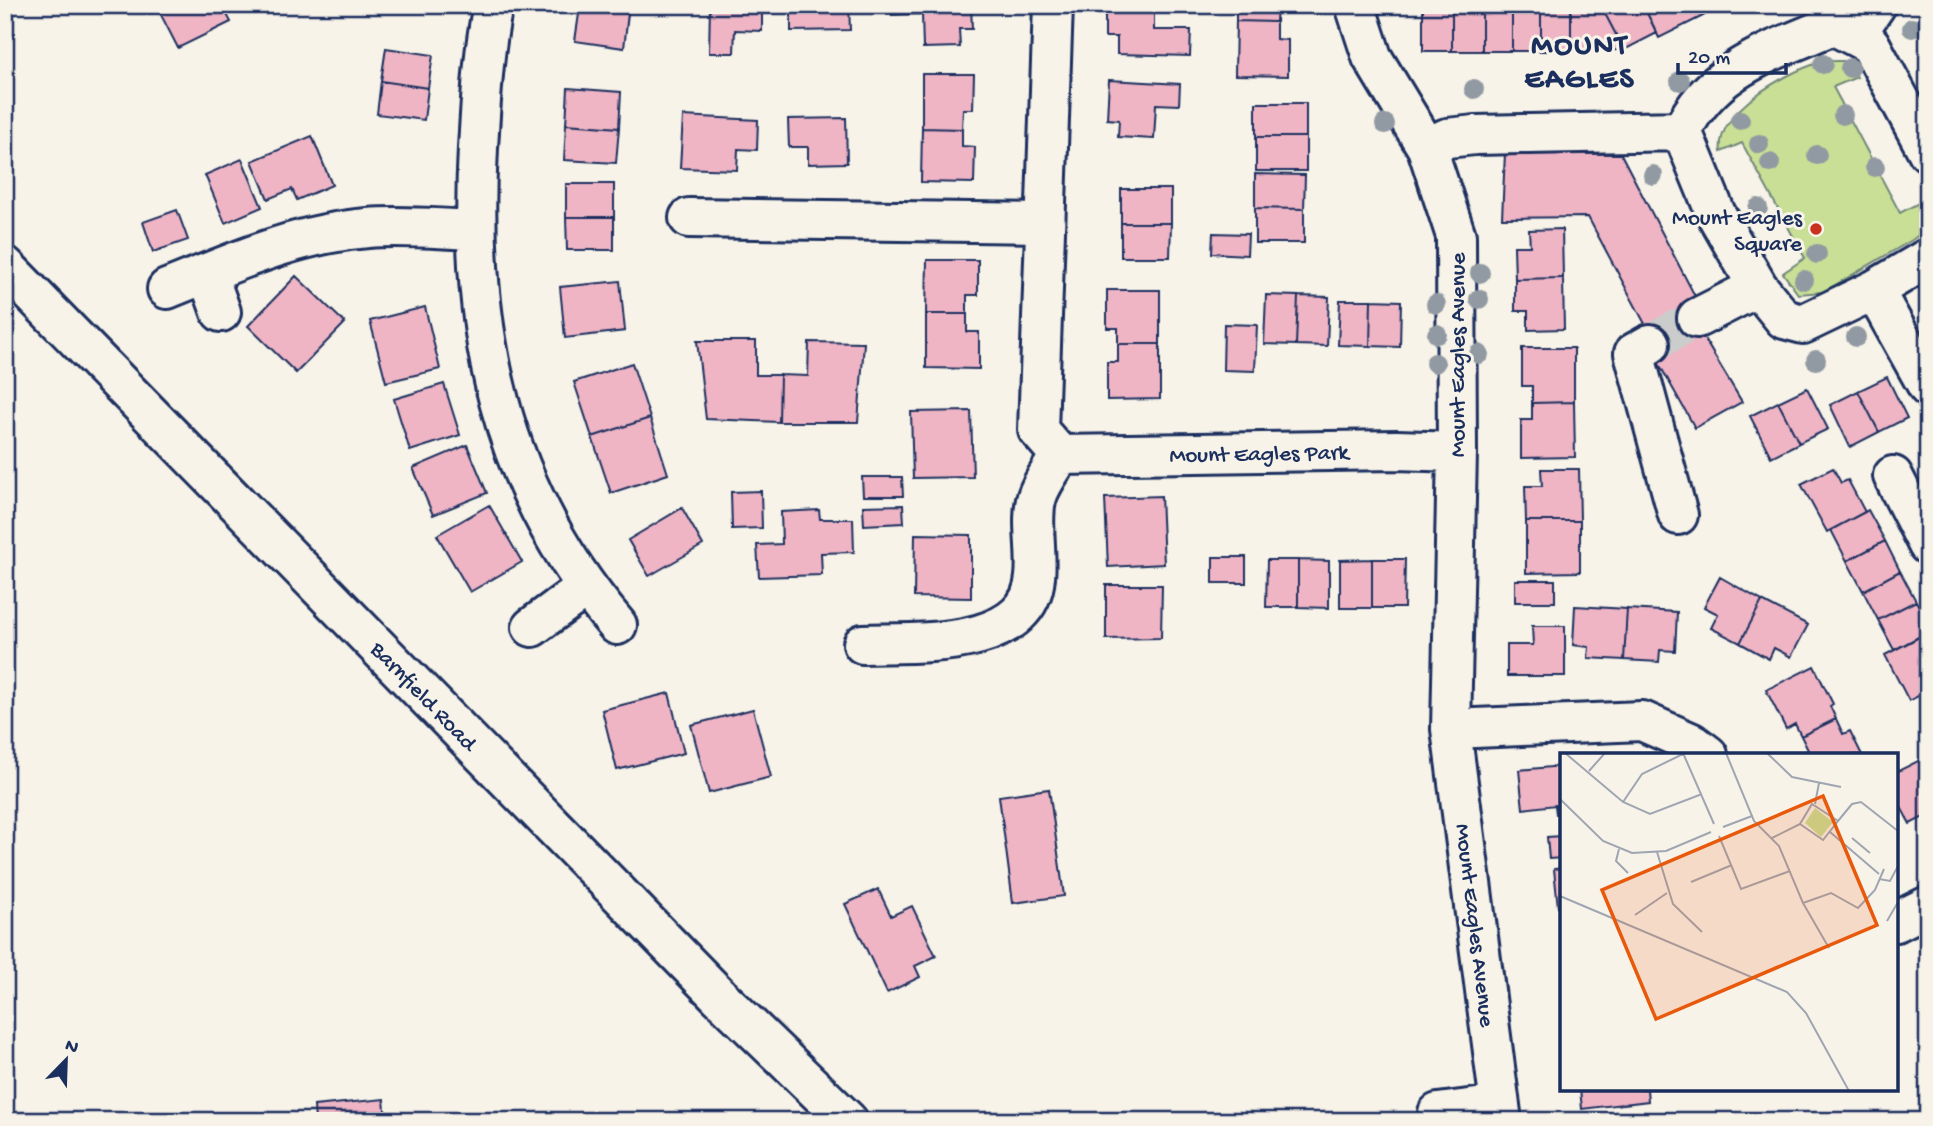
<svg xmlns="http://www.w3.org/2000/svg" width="1933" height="1126" viewBox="0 0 1933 1126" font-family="'Gochi Hand',sans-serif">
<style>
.green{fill:#c8df95;stroke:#72877a;stroke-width:2}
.building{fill:#efb5c5;stroke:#1b2f5e;stroke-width:2}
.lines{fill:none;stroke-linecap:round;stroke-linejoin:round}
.minor-tunnel{stroke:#cbcccc;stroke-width:38;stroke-dasharray:38 19;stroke-linecap:butt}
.minor-casing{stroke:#1b2f5e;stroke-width:44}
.minor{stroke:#f7f3e8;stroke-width:38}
.tree{fill:#919aa2}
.poi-dot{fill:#c8321e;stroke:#f7f3e8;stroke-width:2.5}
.labels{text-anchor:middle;stroke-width:6;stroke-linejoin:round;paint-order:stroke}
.poi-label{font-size:23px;fill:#1b2f5e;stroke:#f7f3e8;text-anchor:end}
.street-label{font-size:23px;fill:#1b2f5e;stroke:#f7f3e8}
.district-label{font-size:30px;font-weight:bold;letter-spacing:2px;fill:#1b2f5e;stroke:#f7f3e8}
.inset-road{fill:none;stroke:#9fa5b1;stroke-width:2}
.view{fill:#e8590c;fill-opacity:0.15;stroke:#e8590c;stroke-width:3.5}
.inset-edge{fill:none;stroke:#1b2f5e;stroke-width:3.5}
</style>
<rect width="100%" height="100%" fill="#f7f3e8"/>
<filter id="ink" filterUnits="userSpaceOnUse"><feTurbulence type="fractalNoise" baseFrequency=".0143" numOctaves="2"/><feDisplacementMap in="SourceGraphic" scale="14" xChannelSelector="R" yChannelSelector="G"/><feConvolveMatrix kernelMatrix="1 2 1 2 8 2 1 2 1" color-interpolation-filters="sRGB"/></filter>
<g filter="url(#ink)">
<path class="green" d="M1846,61L1857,77L1833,87L1900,213L1924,200L1928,207V228L1912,240L1823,292L1798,294L1783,273L1805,258L1742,143L1721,152C1715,112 1785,73 1818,63C1826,60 1837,61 1846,61Z"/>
<path class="building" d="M175,5H222L231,22L178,48L160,13Z
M580,5H629L628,13Z
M710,5H762V31L735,30L734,53H709Z
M791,5H849L850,30L791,31Z
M892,5H971L972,29H959L960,47L923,48L922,14L892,15Z
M1105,5H1154V30H1191L1190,56L1117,54V37H1105Z
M1236,5H1277L1276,22L1236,21Z
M1423,5H1452V51H1423Z
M1452,5H1482V51H1452Z
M1482,5H1512V51H1482Z
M1512,5H1541V51H1512Z
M1541,5H1571V51H1541Z
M1571,5L1601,6L1624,50L1571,51Z
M1643,5H1697L1703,16L1659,38Z
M1643,5L1657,33L1624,50L1601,6Z
M1697,5H1723L1703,16Z
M580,7L628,13L624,48L575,41Z
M1236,21L1276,22V39L1288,40V76L1235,75Z
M386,48L433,55L428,88L381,81Z
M922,74H974L973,109H963L962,129L922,128Z
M1109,80L1180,84L1179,105L1156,104L1154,139L1118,137L1119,120L1107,119Z
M381,81L428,88L424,120L377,114Z
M568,88L621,92L619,128L566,124Z
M1256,103H1306V137H1256Z
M683,116L758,120L757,150L738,149L737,170L680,168Z
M846,118L847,163L808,164V147H789L788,119Z
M566,124L619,128L616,163L564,160Z
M922,128L962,129V146L975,147L974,183L921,182Z
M312,136L332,185L297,200L292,189L268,199L252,161Z
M1256,137H1306V171H1256Z
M1505,153L1621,154L1696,298L1684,305L1742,402L1695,428L1654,355L1660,352L1588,217L1502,218Z
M242,159L262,207L225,223L205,175Z
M1255,174L1305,175L1304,209L1255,208Z
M566,184H614V217H566Z
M1121,189H1171V223H1121Z
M1255,208L1304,209V243H1255Z
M177,210L188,240L153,252L143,222Z
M566,217H614V250H567Z
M1121,223H1171L1170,257H1121Z
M1562,229L1563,278L1515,279L1514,246H1530L1529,230Z
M1213,233L1248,234L1247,255L1212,253Z
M927,260H978V295H967V314H926Z
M296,276L345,323L296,373L248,326Z
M1563,278L1564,329L1528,330V311H1515V279Z
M620,281L625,331L565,338L560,287Z
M1107,290H1160V344H1118V328H1107Z
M1266,295L1298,296L1296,345L1264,344Z
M1298,296L1329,297L1327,346L1296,345Z
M1340,300H1371L1370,346L1338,345Z
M1371,300L1401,301L1400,347L1370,346Z
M425,307L440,369L386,382L370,321Z
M926,314H967V332H979V369L926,368Z
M1224,324L1257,325L1255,371L1223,370Z
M697,341H756V375H780L779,422L706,419Z
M809,342L864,343L858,422H779L780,375L808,376Z
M1118,344H1160V399L1107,400V362H1118Z
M1522,348H1574V402L1532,403V386H1522Z
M632,363L650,418L592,437L574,382Z
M1887,377L1907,418L1879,432L1858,391Z
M444,384L460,435L410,451L394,399Z
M1807,388L1828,429L1799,443L1778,402Z
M1858,391L1879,432L1850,447L1830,405Z
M1574,402L1575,457L1521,458V420H1532V403Z
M1778,402L1799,443L1771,457L1750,416Z
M971,411L973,477L913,478L911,412Z
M650,418L668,474L611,493L592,437Z
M467,445L487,493L433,515L413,468Z
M1833,468L1841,483L1848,480L1865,512L1827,532L1801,484Z
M1541,469H1579L1580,521H1526L1525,486H1542Z
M862,477H902L903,496H863Z
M761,491L762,528L732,529L731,492Z
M1161,496L1164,564L1108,567L1105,498Z
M489,505L522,562L470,592L437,535Z
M903,505L904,523L864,525L863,506Z
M682,508L703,545L649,576L628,540Z
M819,510L820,519H853L854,552L821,553L822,575L759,577L757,545L782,544L781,512Z
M1868,510L1885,541L1847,561L1831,530Z
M1526,521H1580V572L1526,573Z
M915,534L971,535V598L914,597Z
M1885,541L1900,571L1863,591L1847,561Z
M1213,557H1246V583H1213Z
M1372,559V608H1340V560Z
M1372,559H1405L1404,608H1372Z
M1267,560H1298V607H1266Z
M1298,560L1329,561V608L1298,607Z
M1900,571L1916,601L1878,620L1863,591Z
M1720,577L1762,601L1740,643L1711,628L1718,614L1704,607Z
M1515,580H1555V602H1515Z
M1106,585H1162L1161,638L1106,639Z
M1762,601L1808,625L1791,657L1774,648L1769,659L1740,643Z
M1916,601L1928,623V632L1894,650L1878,620Z
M1575,606L1627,609L1624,660L1588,658L1589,647L1573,645Z
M1627,609L1677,612L1675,651L1660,650L1659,662L1624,660Z
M1532,626H1565V676H1507V645H1533Z
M1923,635L1928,644V691L1909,701L1885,655Z
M1814,666L1833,704L1830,706L1836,719L1801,736L1795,724L1786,729L1766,690Z
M669,693L684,753L617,770L602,710Z
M753,709L771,777L709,793L691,725Z
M1836,719L1843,734L1850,731L1862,755H1801L1808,750L1801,736Z
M1928,756V815L1910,824L1896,798V772Z
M1562,766V814H1556L1555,805L1523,809L1519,770Z
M1049,789L1064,896L1013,903L999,796Z
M1562,836V858L1549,859L1547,837Z
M1562,868V906L1558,907L1554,869Z
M878,889L891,916L912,906L936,956L915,966L920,977L887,993L845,904Z
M1580,1089H1647L1648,1101L1582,1109Z
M384,1099L386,1121H315L314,1106Z"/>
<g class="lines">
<path class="minor-tunnel" d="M1650,344L1697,318"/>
<defs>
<path id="minor" d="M493,5C483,53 481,99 478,148C468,328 498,485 617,625
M1053,5L1038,430L1060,455L1397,450L1457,452
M1355,5L1372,57L1427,148L1456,236L1457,452L1451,729L1502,1121
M1856,34L1876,5
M1427,148L1447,138L1475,135L1682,131
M1928,152L1870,44L1833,25C1772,52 1713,67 1682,131L1716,214L1758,287L1784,319L1803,324L1874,290L1928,258
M689,218L1045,223
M5,266L719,996L848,1121
M207,273L221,312
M167,289C232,263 298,233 368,228C403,225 441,229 476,230
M1874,290L1928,387
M1697,318L1758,287
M1650,344L1634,353L1678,515
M1893,476L1928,545
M532,627L585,588
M863,644C915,642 1029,651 1035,577C1038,554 1030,518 1037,497C1041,483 1053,468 1060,455
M1451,729L1642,721L1692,743L1708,755
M1896,922L1928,906
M1438,1113L1500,1105"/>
</defs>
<use href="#minor" class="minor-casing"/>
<use href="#minor" class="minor"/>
</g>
<g class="tree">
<circle cx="1912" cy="28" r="10"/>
<circle cx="1823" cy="64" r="10"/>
<circle cx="1850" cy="68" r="10"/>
<circle cx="1680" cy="81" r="10"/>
<circle cx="1474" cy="89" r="10"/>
<circle cx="1843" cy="115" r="10"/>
<circle cx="1740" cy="120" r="10"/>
<circle cx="1385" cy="124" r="10"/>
<circle cx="1759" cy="144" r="10"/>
<circle cx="1817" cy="155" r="10"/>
<circle cx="1770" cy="163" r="10"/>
<circle cx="1875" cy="167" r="10"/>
<circle cx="1653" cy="175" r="10"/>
<circle cx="1758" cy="208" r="10"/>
<circle cx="1817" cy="254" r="10"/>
<circle cx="1480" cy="273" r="10"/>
<circle cx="1804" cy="280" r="10"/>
<circle cx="1479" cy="299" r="10"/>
<circle cx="1436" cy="304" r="10"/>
<circle cx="1437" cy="334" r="10"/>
<circle cx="1856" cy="337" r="10"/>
<circle cx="1479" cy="354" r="10"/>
<circle cx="1816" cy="360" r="10"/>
<circle cx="1435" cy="363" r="10"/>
</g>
</g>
<circle class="poi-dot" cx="1816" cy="229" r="7"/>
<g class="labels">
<g class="poi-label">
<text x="1802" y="224">Mount Eagles<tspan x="1802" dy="26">Square</tspan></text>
</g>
<g class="street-label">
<text transform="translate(1456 355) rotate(-90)" y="8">Mount Eagles Avenue</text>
<text transform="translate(1259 452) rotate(-1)" y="8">Mount Eagles Park</text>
<text transform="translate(425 695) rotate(46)" y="8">Barnfield Road</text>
<text transform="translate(1477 925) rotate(83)" y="8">Mount Eagles Avenue</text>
</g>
<g class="district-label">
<text x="1580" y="53">MOUNT<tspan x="1580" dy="34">EAGLES</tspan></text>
</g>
</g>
<g transform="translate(1560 753)">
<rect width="338" height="338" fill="#f7f3e8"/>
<path d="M255,55L273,69L261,84L245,70Z" fill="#c8df95"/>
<path class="inset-road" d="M5,0L63,49L90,61L142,41M123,0L154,71M166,0L194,68L219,93L243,150L269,195M207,0L232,24L281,34M29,18L45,0M0,46L43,88L72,100L106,98L151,79M63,49L82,21L125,0M252,51L278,68L263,87L240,71ZM255,51L259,30M278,68L292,51L301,49L338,78M163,74L192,63M270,79L319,121M159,83L181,136L230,118M212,85L240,71M292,85L310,100M59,96L56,108L68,120M97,99L113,151L142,179M319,126L330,128L338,113M131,129L172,112M0,143L227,239L246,260L289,338M243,150L271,140L298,155L315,137L324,116M75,162L107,140M327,168L338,149"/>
<path class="view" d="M263,43L317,172L96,266L42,137Z"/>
<rect width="338" height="338" class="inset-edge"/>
</g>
<rect width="1933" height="1126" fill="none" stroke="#f7f3e8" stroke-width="28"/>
<rect x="14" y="14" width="1905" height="1098" fill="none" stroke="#1b2f5e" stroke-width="2.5" filter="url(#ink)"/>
<g transform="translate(66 1060) rotate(23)" stroke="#f7f3e8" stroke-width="5" paint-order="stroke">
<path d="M0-5L12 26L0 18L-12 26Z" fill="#1b2f5e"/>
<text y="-10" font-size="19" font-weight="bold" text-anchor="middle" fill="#1b2f5e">N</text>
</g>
<path d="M1678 63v10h108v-10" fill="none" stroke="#1b2f5e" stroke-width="3.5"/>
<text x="1688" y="63" font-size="21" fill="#1b2f5e" stroke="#f7f3e8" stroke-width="5" paint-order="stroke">20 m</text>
</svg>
